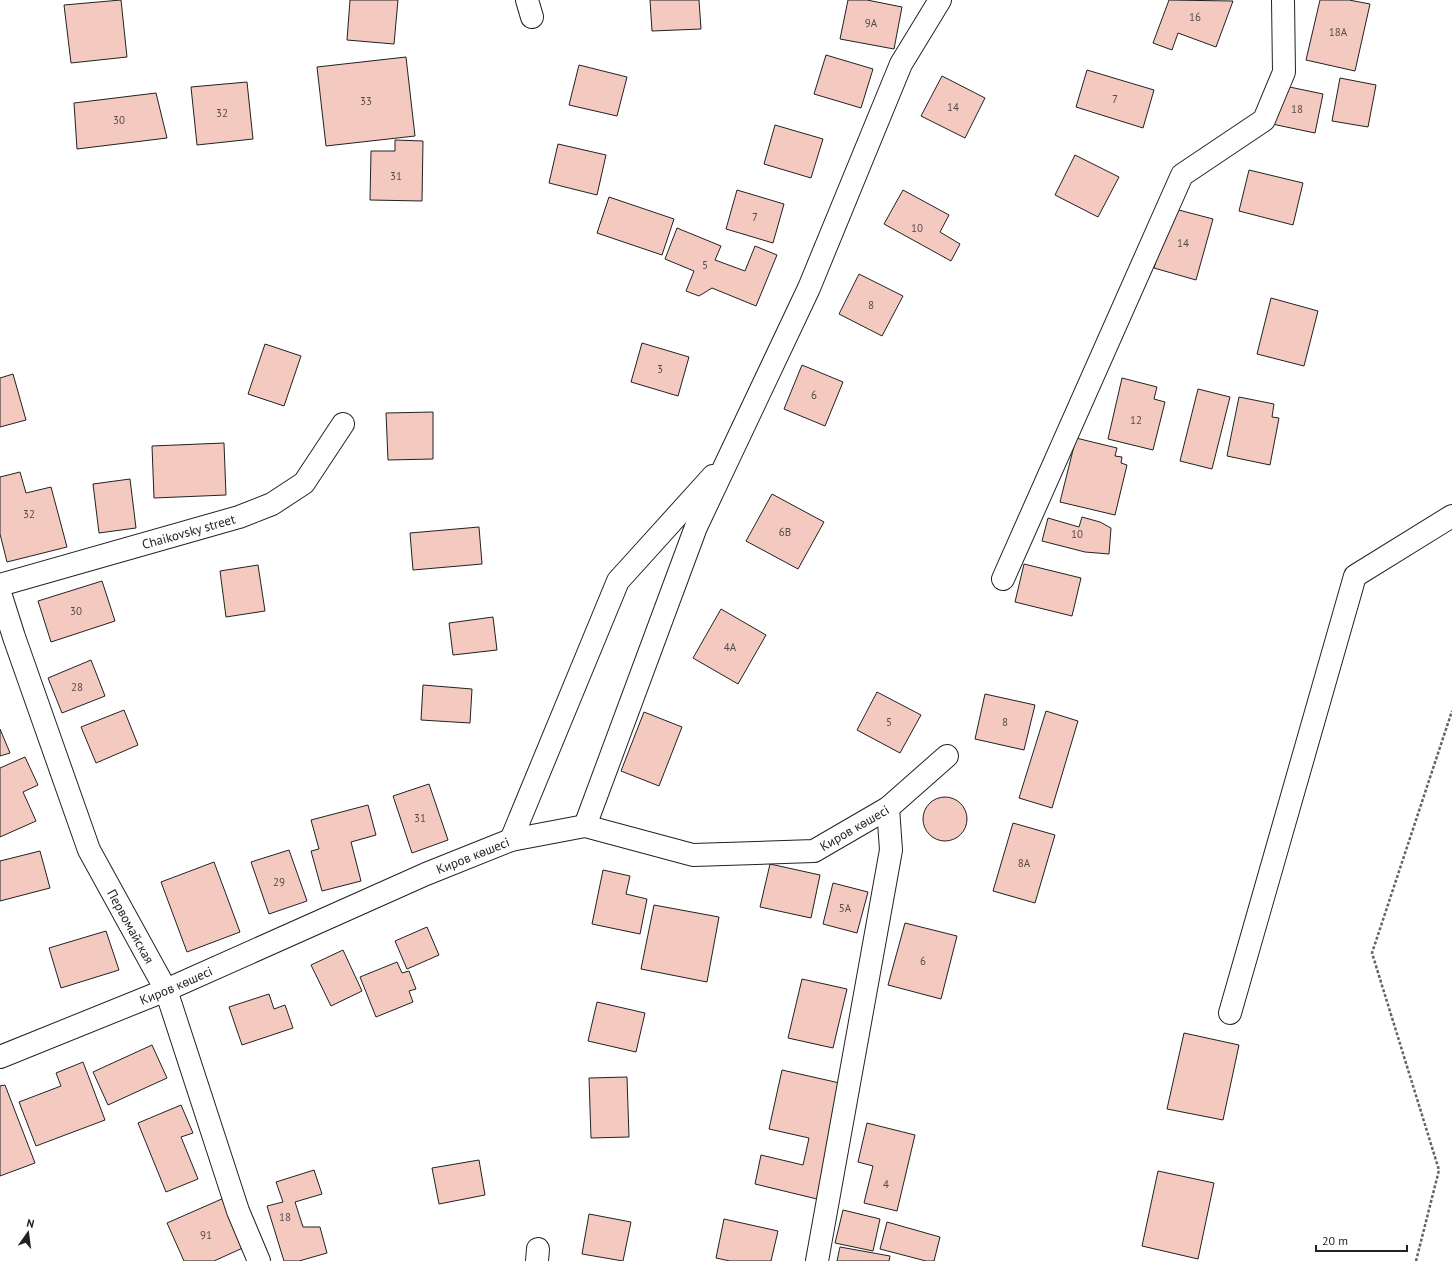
<svg xmlns="http://www.w3.org/2000/svg" width="1452" height="1261" viewBox="0 0 1452 1261" font-family="'PT Sans',sans-serif">
<style>
.building{fill:#f3c9c0;stroke:#222}
.lines{fill:none;stroke-linecap:round;stroke-linejoin:round}
.minor-casing{stroke:#222;stroke-width:24}
.path{stroke:#646464;stroke-width:2.5;stroke-dasharray:3 2;stroke-linecap:butt}
.minor{stroke:#fff;stroke-width:22}
.labels{text-anchor:middle;stroke-width:3;stroke-linejoin:round;paint-order:stroke}
.number-label{font-size:11px;fill:#564c4a}
.street-label{font-size:13px;fill:#222;stroke:#fff}
</style>
<rect width="100%" height="100%" fill="#fff"/>
<path class="building" d="M121,0L127,57L71,63L64,5Z
M350,0H398L394,44L347,40Z
M650,0H699L701,29L652,31Z
M848,0H867L902,7L894,49L840,39Z
M1169,0L1233,1L1216,47L1178,33L1172,50L1153,43Z
M1320,0H1349L1370,4L1355,71L1306,60Z
M826,55L873,69L861,108L814,94Z
M406,57L415,136L326,146L317,67Z
M579,65L627,77L617,116L569,105Z
M1087,70L1154,90L1143,128L1076,107Z
M942,76L985,98L965,138L921,116Z
M1340,78L1376,85L1368,127L1332,121Z
M247,82L253,139L197,145L191,87Z
M1280,85L1323,94L1315,133L1272,124Z
M156,93L167,138L77,149L74,103Z
M775,125L823,139L811,178L764,164Z
M395,140L423,141L422,201L370,200L371,151H395Z
M558,144L606,155L597,195L549,183Z
M1075,155L1119,177L1098,217L1055,195Z
M1249,170L1303,183L1293,225L1239,211Z
M737,190L784,204L773,243L726,229Z
M903,190L949,215L940,232L960,244L951,261L884,224Z
M609,197L674,219L662,255L597,233Z
M1171,208L1213,219L1196,280L1154,268Z
M677,228L721,246L715,260L745,271L755,246L777,255L756,306L712,288L699,296L686,291L694,271L665,259Z
M859,274L903,296L882,336L839,314Z
M1271,298L1318,311L1304,366L1257,354Z
M642,343L689,357L678,396L631,382Z
M265,344L301,356L284,406L248,394Z
M802,365L843,382L825,426L784,409Z
M13,374L26,420L0,427V378Z
M1122,378L1157,387L1154,399L1165,402L1153,450L1108,439Z
M1198,389L1230,397L1212,469L1180,461Z
M1239,397L1274,404L1272,417L1279,418L1270,465L1227,456Z
M433,412V459L388,460L386,413Z
M1076,438L1117,448L1115,456L1122,457L1121,463L1127,465L1115,515L1060,502Z
M224,443L226,495L154,498L152,446Z
M20,472L26,493L51,487L67,547L7,562L0,534V477Z
M130,479L136,528L99,533L93,484Z
M772,494L824,522L798,569L746,541Z
M1082,517L1100,522L1111,528L1109,554L1085,552L1042,541L1048,518L1079,527Z
M479,527L482,564L413,570L410,533Z
M1024,564L1081,578L1072,616L1015,602Z
M258,565L265,611L226,617L220,571Z
M102,581L115,621L51,642L38,601Z
M721,609L766,635L738,684L693,658Z
M493,617L497,650L453,655L449,623Z
M91,660L105,696L62,713L48,678Z
M423,685L472,689L470,723L421,720Z
M877,692L921,715L900,753L857,730Z
M985,694L1035,705L1024,750L975,739Z
M124,710L138,745L96,763L81,727Z
M1046,711L1078,721L1052,808L1019,798Z
M644,712L682,727L659,786L621,771Z
M0,729L10,753L0,756Z
M25,757L38,785L23,792L36,821L0,837V768Z
M429,784L448,840L412,853L393,796Z
M923 819a22 22 0 1 1 44 0a22 22 0 1 1-44 0Z
M368,805L376,835L351,842L361,881L322,891L311,851L319,849L311,820Z
M1013,823L1055,835L1035,903L993,891Z
M289,850L307,901L269,914L251,862Z
M40,851L50,888L0,901V861Z
M214,862L240,932L187,952L161,882Z
M770,864L820,875L811,918L760,907Z
M603,870L630,876L626,894L647,899L640,934L592,924Z
M833,883L868,892L857,933L823,924Z
M654,905L719,917L707,982L641,969Z
M905,923L957,936L941,999L888,985Z
M427,927L439,955L407,969L395,941Z
M106,931L119,970L61,988L49,948Z
M343,950L362,991L331,1006L311,965Z
M397,962L402,973L409,971L416,989L409,991L413,1002L376,1017L360,977Z
M802,979L847,989L833,1048L788,1038Z
M269,994L274,1009L285,1005L293,1028L242,1045L229,1007Z
M597,1002L645,1013L636,1052L588,1041Z
M1184,1033L1239,1045L1223,1120L1167,1109Z
M152,1045L167,1078L108,1105L93,1072Z
M83,1062L105,1120L36,1146L19,1102L61,1086L56,1073Z
M782,1070L844,1084L817,1199L755,1184L761,1155L803,1165L809,1138L769,1129Z
M627,1077L629,1137L591,1138L589,1078Z
M5,1085L35,1163L0,1176V1086Z
M181,1105L193,1133L181,1137L198,1179L166,1192L138,1123Z
M867,1123L915,1135L897,1211L864,1203L873,1166L858,1162Z
M479,1160L485,1195L439,1204L432,1168Z
M314,1170L322,1194L295,1202L303,1227H320L327,1253L299,1261H284L267,1206L283,1202L276,1182Z
M1158,1171L1214,1183L1198,1259L1142,1246Z
M224,1198L245,1247L214,1261H184L167,1223Z
M843,1210L880,1219L873,1251L835,1243Z
M589,1214L631,1222L623,1261L582,1254Z
M724,1219L778,1231L771,1261H730L716,1258Z
M887,1222L940,1237L934,1261H926L880,1249Z
M840,1247L890,1256L889,1261H837Z"/>
<g class="lines">
<defs>
<g id="minor">
<path d="M527,0L532,17"/>
<path d="M1003,579L1182,175L1264,120L1284,72L1283,0"/>
<path id="s1" d="M0,585L239,517L272,504L304,483L343,424"/>
<path id="s2" d="M0,593L14,637L89,850L166,990L238,1211L259,1261"/>
<path d="M585,826L696,527L809,288L901,64L940,0"/>
<path d="M511,840L618,581L713,476"/>
<path d="M1230,1013L1355,576L1452,516"/>
<path id="s3" d="M0,1057L166,990L426,874L511,840L585,826L693,855L814,851L888,808L947,756"/>
<path d="M537,1261L538,1249"/>
<path d="M817,1261L891,850L888,808"/>
</g>
</defs>
<use href="#minor" class="minor-casing"/>
<path class="path" d="M1416,1261L1439,1170L1372,953L1452,711"/>
<use href="#minor" class="minor"/>
</g>
<g class="labels">
<g class="number-label">
<text x="1195" y="21">16</text>
<text x="871" y="27">9А</text>
<text x="1338" y="36">18A</text>
<text x="1115" y="103">7</text>
<text x="366" y="105">33</text>
<text x="953" y="111">14</text>
<text x="1297" y="113">18</text>
<text x="222" y="117">32</text>
<text x="119" y="124">30</text>
<text x="396" y="180">31</text>
<text x="755" y="221">7</text>
<text x="917" y="232">10</text>
<text x="1183" y="247">14</text>
<text x="705" y="269">5</text>
<text x="871" y="309">8</text>
<text x="660" y="373">3</text>
<text x="814" y="399">6</text>
<text x="1136" y="424">12</text>
<text x="29" y="518">32</text>
<text x="785" y="536">6B</text>
<text x="1077" y="538">10</text>
<text x="76" y="615">30</text>
<text x="730" y="651">4A</text>
<text x="77" y="691">28</text>
<text x="889" y="726">5</text>
<text x="1005" y="726">8</text>
<text x="420" y="822">31</text>
<text x="1024" y="867">8A</text>
<text x="279" y="886">29</text>
<text x="845" y="912">5A</text>
<text x="923" y="965">6</text>
<text x="886" y="1188">4</text>
<text x="285" y="1221">18</text>
<text x="206" y="1239">91</text>
</g>
<g class="street-label">
<text dy="5" stroke="none"><textPath href="#s1" startOffset="196">Chaikovsky street</textPath></text>
<text dy="5" stroke="none"><textPath href="#s3" startOffset="910">Киров көшесі</textPath></text>
<text dy="5" stroke="none"><textPath href="#s3" startOffset="514">Киров көшесі</textPath></text>
<text dy="5" stroke="none"><textPath href="#s2" startOffset="359">Первомайская</textPath></text>
<text dy="5" stroke="none"><textPath href="#s3" startOffset="190">Киров көшесі</textPath></text>
</g>
</g>
<g transform="translate(28 1233) rotate(14)" stroke="#ffffff" stroke-width="3" paint-order="stroke">
<path d="M0-3L7 15L0 10L-7 15Z" fill="#222222"/>
<text y="-6" font-size="11" font-weight="bold" text-anchor="middle" fill="#222222">N</text>
</g>
<path d="M1316 1245v6h91v-6" fill="none" stroke="#222222" stroke-width="2"/>
<text x="1322" y="1245" font-size="12" fill="#222222" stroke="#ffffff" stroke-width="3" paint-order="stroke">20 m</text>
</svg>
